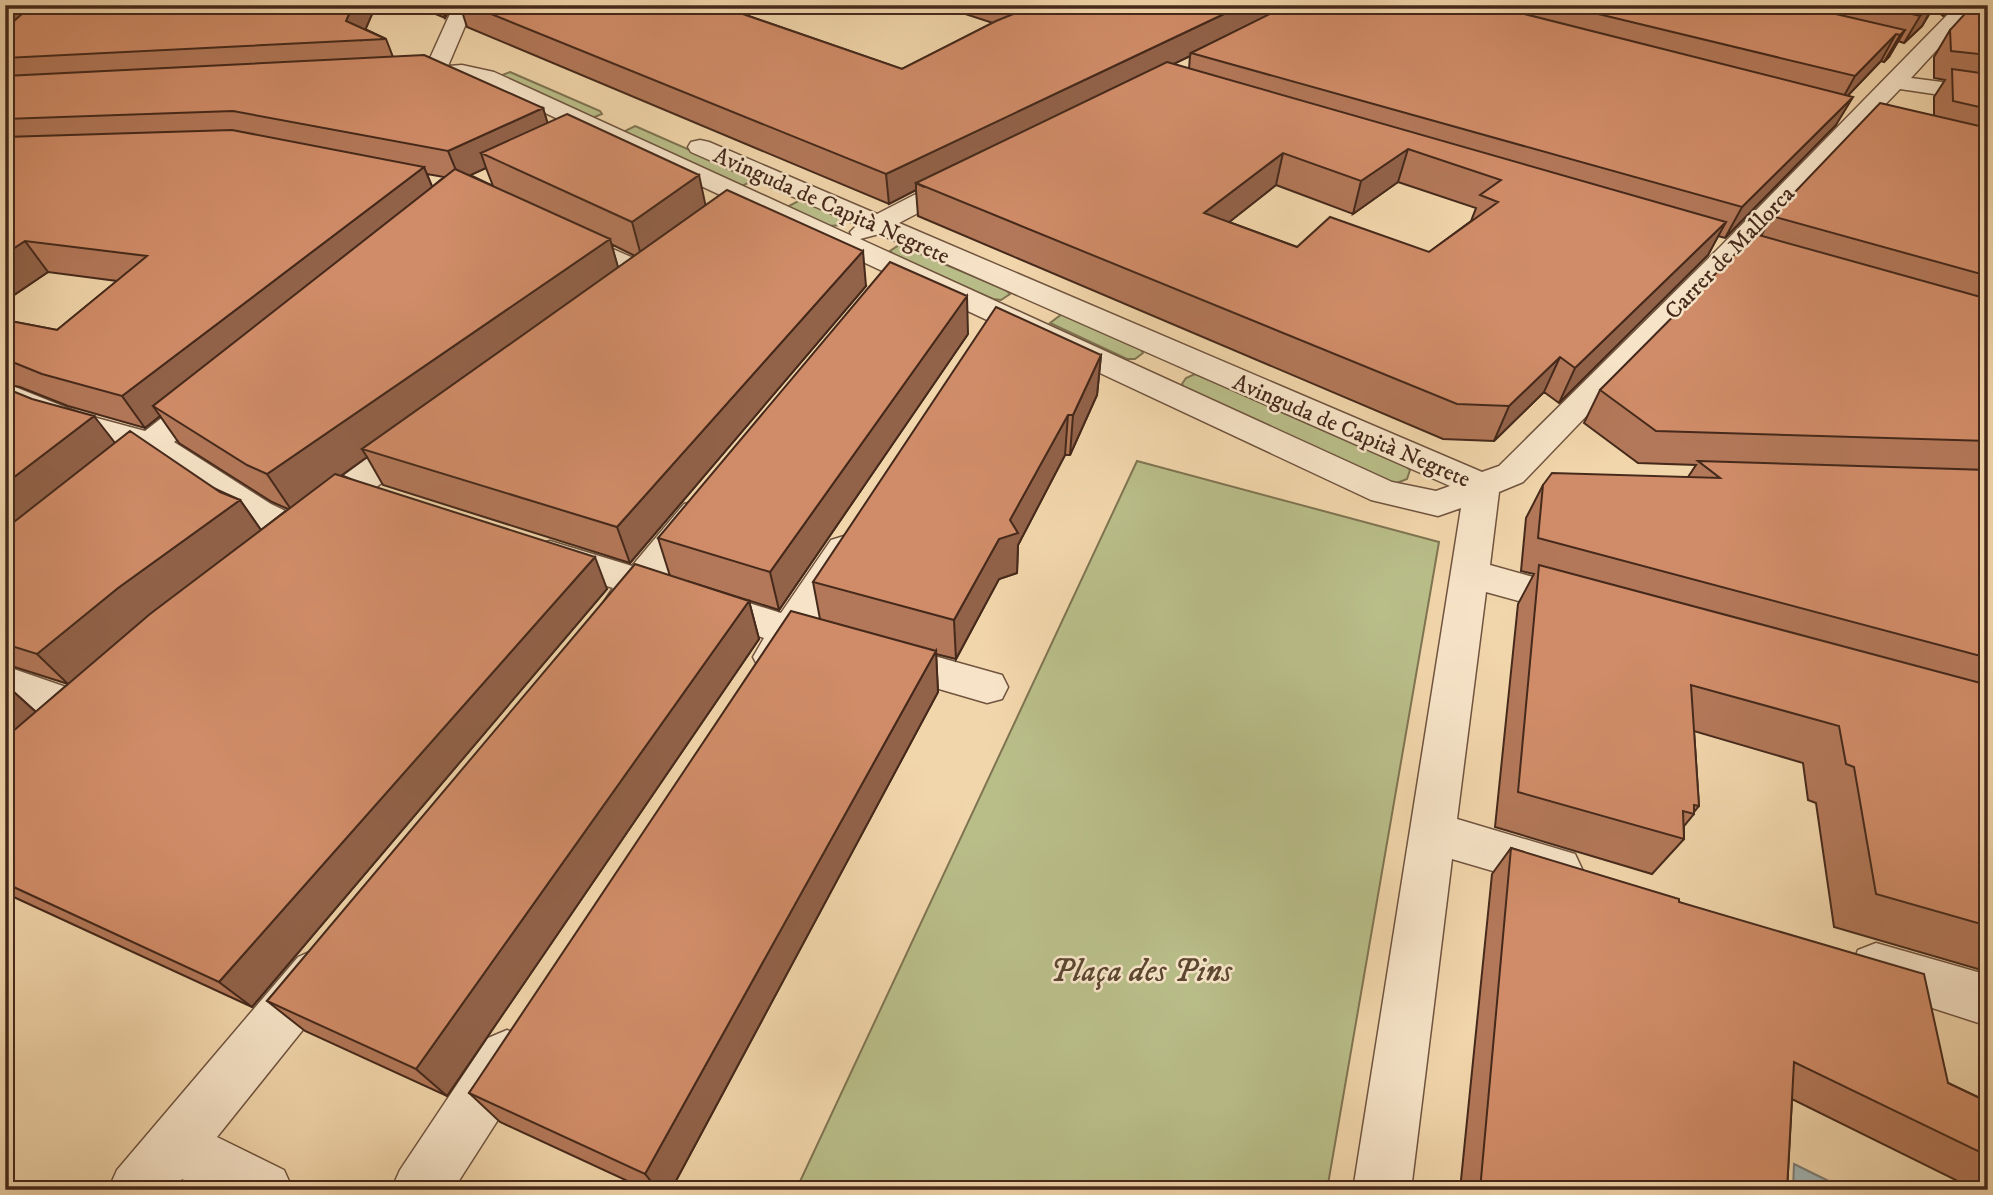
<svg xmlns="http://www.w3.org/2000/svg" width="1993" height="1195" viewBox="0 0 1993 1195" font-family="'IM FELL DW Pica',serif">
<style>
.green{fill:#b9be89;stroke:#7f7452;stroke-width:2}
.water{fill:#a1b6b6;stroke:#7c7e78;stroke-width:2}
.lines{fill:none;stroke-linecap:round;stroke-linejoin:round}
.minor-casing{stroke:#70543f;stroke-width:3}
.minor{fill:#f7e4c8;fill-rule:evenodd}
.wall{fill:#b37859;stroke:#45291b;stroke-width:2;fill-rule:evenodd}
.shaded-wall{fill:#926249;stroke:#45291b;stroke-width:2}
.building{fill:#d08c68;stroke:#45291b;stroke-width:2;fill-rule:evenodd}
.labels{text-anchor:middle;stroke-width:5;stroke-linejoin:round;paint-order:stroke}
.far-street-label{font-size:23px;fill:#45291b;stroke:#f7e4c8}
.near-park-label{font-size:33px;font-style:italic;fill:#5c4731;stroke:#f7e4c8}
</style>
<rect width="100%" height="100%" fill="#f2d6ab"/>
<filter id="stains"><feTurbulence type="fractalNoise" baseFrequency=".00286" numOctaves="4"/><feColorMatrix values="0 0 0 0 .2 0 0 0 0 .09 0 0 0 0 .02 0 0 0 .5 -.17"/></filter>
<radialGradient id="worn" r=".72"><stop offset=".6" stop-color="#630" stop-opacity="0"/><stop offset="1" stop-color="#630" stop-opacity=".3"/></radialGradient>
<path class="green" d="M510,72L600,111L602,114L592,118L497,77Z
M635,126L749,176L754,180L742,186L735,184L621,133Z
M802,199L844,218L846,221L844,225L828,226L787,207Z
M899,245L1006,290L1010,294L1001,300L993,299L894,255L890,251Z
M1062,314L1140,348L1143,353L1135,359H1127L1050,323Z
M1195,374L1401,462L1410,470L1407,479L1397,483L1382,481L1187,392L1182,384L1186,378Z
M1137,461L1439,542L1327,1190H796Z"/>
<path class="water" d="M1794,1164L1847,1190H1793Z"/>
<g class="lines">
<defs>
<path id="minor" d="M454,5H474L448,66L462,65L494,72L852,236L850,232L857,225L691,152L688,147L691,142L700,140L709,142L877,214L955,174L964,171L973,174L977,179L973,184L899,223L1482,472L1499,466L1721,246L1957,5H1978L1911,78L1988,88V102L1900,89L1523,482L1499,492L1490,565L1591,593L1596,603L1591,613L1577,617L1486,592L1457,819L1575,854L1582,869L1575,884L1558,890L1452,859L1411,1190H1353L1461,508L1438,516L1371,500L479,82L462,79H400L397,74L400,69L426,67ZM879,234L1450,486L1436,491L1392,482L860,239Z
M567,229L654,267L658,273L654,279L644,281L634,279L557,243L553,237L557,231Z
M211,385L222,388L227,395L222,402L174,442L271,504L304,520L300,513L305,504L403,432L415,429L427,432L432,440L427,448L331,522L318,525L309,523L314,531L309,540L296,544L245,522L152,460C135,474 120,493 96,486L91,478L96,470L125,447L59,429L5,406V386L15,387L82,414L145,431L200,388Z
M697,501L710,504L715,513L666,577L781,613L831,540L844,536L857,540L862,549L816,624L827,627L833,638L827,649L813,653L799,649C787,669 783,676 759,668L753,657L764,638L648,599C634,616 627,626 604,619L599,609L613,588L537,563L531,554L537,545L550,541L632,566L684,504Z
M888,643L1002,675L1008,687L1002,699L987,703L874,670L868,659L874,648Z
M5,666L92,696L98,708L92,720L77,725L5,699Z
M1876,943L1988,975V1026L1858,984L1851,967L1858,950Z
M316,949L334,957L341,974L334,991L217,1137L284,1170L293,1190H203L182,1179L174,1190H108L117,1170L298,957Z
M507,1030L526,1038L534,1057L526,1076L453,1190H391L400,1170L488,1038Z"/>
</defs>
<use href="#minor" class="minor-casing"/>
<use href="#minor" class="minor"/>
</g>
<path class="wall" d="M5,5H376L365,29L386,39L393,57L543,108L547,123L705,206L866,286L630,563L383,485L367,457L341,475L607,589L252,1007L5,893V684L36,712L68,684L5,664V388L115,443L240,500L261,530L288,509L272,502L179,443L160,416L145,428L68,406L20,387L5,384V320L57,330L117,281L48,272L5,301ZM486,168L493,186L470,175ZM427,174L444,177L432,187ZM611,244L635,256L618,268Z
M414,5H452L445,18Z
M460,5H735L743,14L902,69L993,23L959,12L957,5H1954L1943,16L1933,8L1922,26L1904,43L1898,41L1889,57L1884,62L1881,61L1848,95L1836,125L1725,238L1718,236L1708,255L1559,403L1544,392L1494,441L1443,439L918,216L916,190L889,204L467,27ZM1190,56L1189,69L1173,64ZM1398,182L1476,208L1471,221L1429,252L1297,247L1229,222L1276,185L1353,214Z
M1988,5V972L1834,927L1816,803L1808,800L1803,763L1694,731L1699,806L1694,812V814L1684,826V839L1652,874L1495,827L1518,604L1534,574L1521,571L1526,518L1543,485L1688,477L1696,465L1638,463L1584,423L1600,390L1761,236L1772,216L1934,115V97L1945,80L1934,78V57L1950,30Z
M968,334L779,610L687,581L749,601L759,639L447,1096L305,1031L267,1001L670,576L658,538Z
M1101,355L1097,395L1070,455H1065L1018,545L1017,573L999,579L956,659L936,654L938,692L671,1190H647L500,1122L469,1093L820,619L813,582Z
M1511,848L1679,902L1948,1083L1988,1102V1190H1959L1960,1182L1792,1099L1787,1190H1460L1492,874Z"/>
<path class="shaded-wall" d="M5,5H47L5,42Z
M353,5H376L361,40L346,21Z
M441,5H452L445,18Z
M1243,5H1294L1191,53L1190,56L924,187L916,183V190L889,204L886,174Z
M1931,5H1934L1922,26L1904,43L1920,16Z
M1950,5H1954L1943,16Z
M742,8L746,35L734,11Z
M1905,30L1889,57L1884,62L1900,35Z
M1896,34L1881,61L1839,105L1855,76Z
M1853,97L1836,125L1725,238L1742,207Z
M543,108L552,137L481,153L486,168L460,180L448,151Z
M1408,149L1398,182L1353,214L1361,181Z
M1283,153L1276,185L1199,246L1204,213Z
M424,167L436,196L153,406L160,416L145,428L122,396Z
M699,175L707,212L642,259L632,222Z
M1726,222L1708,255L1559,403L1575,368Z
M610,239L620,274L362,449L367,457L292,511L267,474Z
M25,241L48,272L5,301V254Z
M863,251L866,286L630,563L617,527Z
M967,296L968,334L779,610L770,572Z
M1101,355L1097,395L1070,455L1073,415Z
M1560,357L1544,392L1494,441L1509,406Z
M1068,415L1065,455L1018,545L1017,573L999,579L956,659L954,620Z
M94,416L119,448L5,539V484Z
M240,500L263,533L69,685L37,654L118,588Z
M595,557L607,589L252,1007L219,982Z
M749,601L759,639L447,1096L416,1069Z
M936,651L938,692L671,1190H658L645,1174Z
M5,684L37,713L5,740Z"/>
<path class="building" d="M32,5H353L346,21L386,39L5,58V29Z
M469,5H735L742,8L734,11L902,69L996,21L1031,7L1024,5H1243L886,174Z
M1288,5H1489L1853,97L1742,207L1191,53Z
M1561,5H1797L1905,30L1900,35L1896,34L1855,76Z
M1872,5H1931L1920,16Z
M1973,5H1988V55L1951,51L1950,30Z
M424,55L543,108L448,151L233,111L5,119V76Z
M1167,62L1726,222L1575,368L1560,357L1509,406L1457,404L916,183ZM1408,149L1501,180L1480,195L1498,202L1429,252L1330,217L1297,247L1204,213L1283,153L1361,181Z
M1952,69L1988,74V109L1953,101Z
M1880,103L1988,128V276L1772,216Z
M567,114L699,175L632,222L481,153Z
M232,130L424,167L122,396L42,374L5,359V320L57,330L147,256L25,241L5,254V137Z
M455,169L610,239L267,474L247,465L153,406Z
M727,190L863,251L617,527L362,449Z
M1755,234L1988,299V441L1656,431L1600,390Z
M890,262L967,296L770,572L658,538Z
M996,307L1101,355L1073,415H1068L1010,520L1018,533L999,539L954,620L813,582Z
M5,388L32,399L94,416L5,484Z
M130,431L220,492L240,500L118,588L37,654L5,644V529Z
M1698,461L1988,470V658L1538,538L1543,485L1552,473L1720,478Z
M335,474L595,557L219,982L5,883V738L150,614Z
M635,564L749,601L416,1069L267,1001Z
M1539,565L1988,685V926L1876,894L1854,767L1846,764L1839,726L1691,685L1699,806L1694,805V814L1683,811L1684,839L1518,792Z
M791,611L936,651L645,1174L469,1093Z
M1511,848L1679,899V902L1924,974L1948,1083L1988,1102V1156L1794,1062L1787,1190H1764L1751,1185L1752,1190H1480Z"/>
<g class="labels">
<g class="far-street-label">
<text transform="translate(832 205) rotate(24)" y="8">Avinguda de Capità Negrete</text>
<text transform="translate(1729 252) rotate(-46)" y="8">Carrer de Mallorca</text>
<text transform="translate(1352 430) rotate(23)" y="8">Avinguda de Capità Negrete</text>
</g>
<g class="near-park-label">
<text x="1141" y="981">Plaça des Pins</text>
</g>
</g>
<rect width="1993" height="1195" fill="none" stroke="#f2d6ab" stroke-width="28"/>
<rect x="7" y="7" width="1979" height="1181" fill="none" stroke="#45291b" stroke-width="3.5"/>
<rect x="14" y="14" width="1965" height="1167" fill="none" stroke="#45291b" stroke-width="2"/>
<rect width="100%" height="100%" filter="url(#stains)"/>
<rect width="100%" height="100%" fill="url(#worn)"/>
</svg>
